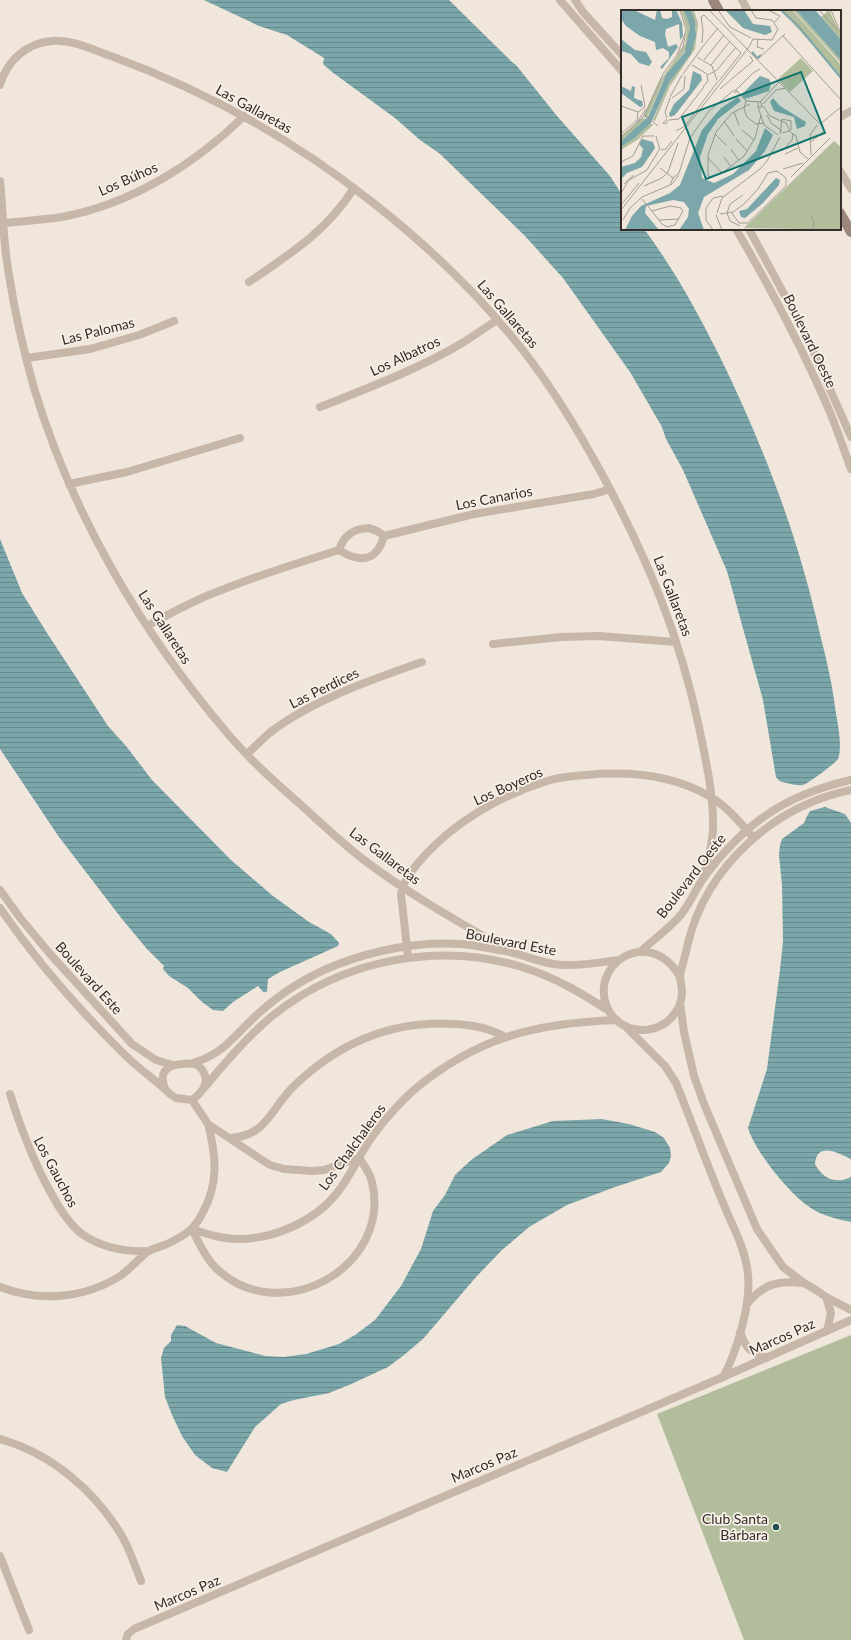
<svg xmlns="http://www.w3.org/2000/svg" width="851" height="1640" viewBox="0 0 851 1640" font-family="Lato,sans-serif">
<style>
.green{fill:#b2bd9c}
.water{fill:url(#water-rules)}
.lines{fill:none;stroke-linecap:round;stroke-linejoin:round}
.street{stroke:#c7b7a8;stroke-width:8}
.secondary{stroke:#9a867a;stroke-width:10}
.poi-dot{fill:#214e52;stroke:#f8f0e7;stroke-width:1.5}
.labels{text-anchor:middle;stroke-width:3.5;stroke-linejoin:round;paint-order:stroke}
.street-label{font-size:14px;fill:#342c28;stroke:#f8f0e7}
.poi-label{font-size:14px;fill:#342c28;stroke:#f8f0e7;text-anchor:end}
.inset-river{fill:none;stroke:#7ca7aa;stroke-width:2}
.inset-road{fill:none;stroke:#a59c93;stroke-width:1}
.view{fill:#0f766e;fill-opacity:0.15;stroke:#0f766e;stroke-width:2}
.inset-edge{fill:none;stroke:#342c28;stroke-width:2}
</style>
<defs>
<pattern id="water-rules" width="6" height="5" patternUnits="userSpaceOnUse"><rect width="6" height="5" fill="#7ca7aa"/><path d="M0 2.5h6" fill="none" stroke="#66888a"/></pattern>
</defs>
<rect width="100%" height="100%" fill="#f0e6db"/>
<path class="green" d="M851,1335V1640H744L657,1414Z"/>
<path class="water" d="M204,0H449L512,62L516,65L557,116L610,176L619,190L622,195V229H644C674,269 698,313 720,357C764,447 798,536 820,634C826,658 832,682 835,707C837,721 843,746 838,759C837,762 806,785 803,785C798,786 791,784 787,783C781,782 779,781 776,777L763,700L727,571L683,470L666,439L662,427L630,372L563,278L525,236L439,153L420,140L395,118L332,72L323,64L324,58L287,35L259,26Z
M0,539L22,593L47,633L108,726L126,746L152,780L231,860L273,896L309,922L331,934L339,943L338,946L280,972L268,979L267,992H263L258,986L233,1002L223,1011L213,1010L202,1002L188,988L169,976L163,969L164,966L147,949L122,919L59,837L0,749Z
M825,807L845,814L851,823V1159C838,1153 817,1141 815,1164C822,1178 836,1185 851,1177V1222C836,1219 820,1215 808,1206C788,1192 755,1151 748,1128L767,1069L780,970L783,941L782,885L779,855L780,845L782,839L804,823L806,818L810,811Z
M602,1119L629,1124L655,1132L664,1138L670,1148L671,1156L669,1163L661,1172L615,1187L567,1205L529,1227L502,1250L476,1277L423,1339L404,1355L388,1367L349,1385L329,1393L294,1400L281,1404L255,1427L227,1472L212,1468L195,1455L182,1436L172,1415L165,1397L161,1358L164,1348L171,1341V1335L177,1325L185,1326L216,1343L265,1356L284,1357L306,1354L339,1344L355,1335L375,1320L401,1286L421,1249L433,1211L445,1195L455,1175L471,1160L507,1135L553,1121Z"/>
<g class="lines">
<path class="street" d="M560,0L622,71
M575,0L583,12L622,55
M742,0L748,11
M0,85C7,61 26,43 52,41C72,39 93,50 111,56C206,91 294,140 372,202C423,242 472,288 513,338C548,380 577,428 603,476C647,558 680,636 699,727C706,761 714,796 713,830C712,847 707,862 703,878
M840,117L851,111
M840,171L851,189
M0,181C3,210 3,240 8,269C14,308 23,349 34,388C72,515 142,633 228,734C250,760 276,783 301,805C322,824 342,843 364,860C410,895 462,924 513,953
M4,223C23,221 43,220 62,217C131,204 194,165 244,116
M736,229C770,287 802,347 829,410C837,429 844,450 851,469
M749,229L806,335L851,437
M249,282C290,254 327,231 354,188
M27,358L90,349L139,335L174,321
M320,407C368,388 419,369 464,342C475,335 486,327 497,320
M69,484L127,472L240,438
M369,528L377,531L384,536C377,562 359,563 339,550C344,535 353,529 369,528Z
M384,536L474,514L594,494L610,489
M147,626C171,613 194,600 219,591C258,575 299,563 339,550
M493,644L561,637L599,636L676,642
M247,754C255,747 263,738 272,731C313,700 373,679 422,662
M0,890L21,919L51,955L132,1044L156,1060L173,1065
M0,908C36,961 80,1011 126,1056C140,1070 157,1081 170,1094L176,1098L192,1100C196,1097 200,1094 203,1089C209,1080 204,1067 194,1064C190,1063 185,1064 181,1064C165,1066 159,1073 165,1089
M640,952C653,940 667,930 679,917C690,905 695,889 705,876C745,823 785,795 851,780
M408,957L401,894C404,873 434,845 451,831C479,809 512,792 547,781C559,777 573,776 586,775C628,771 671,774 709,796C726,805 740,823 753,837
M680,977C649,923 585,966 609,1011C623,1036 660,1036 675,1013C680,1007 682,998 682,991C682,986 680,981 680,976C682,965 686,954 688,943C707,866 774,806 851,790
M680,1003L684,1032L694,1076L704,1104L757,1229L783,1267L804,1283L816,1290L826,1297L831,1313L827,1331
M625,1026L665,1066L676,1083C693,1125 708,1168 726,1210C735,1231 746,1251 748,1275C751,1304 737,1352 723,1377
M193,1063C226,1053 235,1034 259,1013C281,993 308,976 336,965C374,950 420,941 461,944C476,945 491,949 506,951C524,955 543,964 562,965C581,966 601,962 619,960
M204,1088C225,1063 246,1038 271,1017C342,959 441,940 528,969C558,979 583,994 609,1011
M10,1094C21,1129 33,1161 51,1193C59,1208 68,1223 82,1234C102,1248 126,1252 149,1251
M230,1138C268,1136 271,1107 295,1085C340,1042 393,1020 455,1024C472,1025 490,1028 505,1037
M192,1229C207,1234 222,1239 239,1239C274,1239 315,1221 337,1193C349,1178 356,1162 366,1146C378,1127 398,1104 415,1089C478,1037 536,1023 617,1020
M192,1229C199,1243 206,1259 218,1270C282,1328 392,1267 372,1182C370,1173 364,1165 359,1158L324,1170L312,1171L284,1169L270,1165L259,1158L208,1124L192,1100
M0,1287C39,1302 84,1299 120,1276C130,1269 138,1260 147,1252C153,1248 161,1247 167,1244C175,1240 184,1236 190,1230C195,1226 200,1218 203,1212C219,1183 216,1155 208,1124
M826,1297L851,1310
M747,1304C763,1284 778,1280 803,1283
M740,1332C746,1349 750,1352 767,1358
M0,1439C51,1453 95,1491 122,1536C130,1550 135,1566 141,1581
M0,1556L29,1630
M126,1640L128,1634L134,1629L723,1377L851,1320"/>
<path class="secondary" d="M713,0L719,11
M840,213L851,232"/>
</g>
<circle class="poi-dot" cx="776" cy="1527" r="4"/>
<g class="labels">
<g class="street-label">
<text transform="translate(254 109) rotate(29)" y="5">Las Gallaretas</text>
<text transform="translate(128 179) rotate(-24)" y="5">Los Búhos</text>
<text transform="translate(508 314) rotate(49)" y="5">Las Gallaretas</text>
<text transform="translate(98 331) rotate(-14)" y="5">Las Palomas</text>
<text transform="translate(810 341) rotate(64)" y="5">Boulevard Oeste</text>
<text transform="translate(405 356) rotate(-25)" y="5">Los Albatros</text>
<text transform="translate(494 498) rotate(-11)" y="5">Los Canarios</text>
<text transform="translate(673 596) rotate(69)" y="5">Las Gallaretas</text>
<text transform="translate(165 627) rotate(57)" y="5">Las Gallaretas</text>
<text transform="translate(324 688) rotate(-26)" y="5">Las Perdices</text>
<text transform="translate(508 786) rotate(-24)" y="5">Los Boyeros</text>
<text transform="translate(385 856) rotate(37)" y="5">Las Gallaretas</text>
<text transform="translate(691 876) rotate(-52)" y="5">Boulevard Oeste</text>
<text transform="translate(511 942) rotate(11)" y="5">Boulevard Este</text>
<text transform="translate(89 978) rotate(48)" y="5">Boulevard Este</text>
<text transform="translate(352 1147) rotate(-54)" y="5">Los Chalchaleros</text>
<text transform="translate(56 1172) rotate(62)" y="5">Los Gauchos</text>
<text transform="translate(782 1337) rotate(-24)" y="5">Marcos Paz</text>
<text transform="translate(484 1465) rotate(-23)" y="5">Marcos Paz</text>
<text transform="translate(187 1593) rotate(-23)" y="5">Marcos Paz</text>
</g>
<g class="poi-label">
<text x="768" y="1524">Club Santa<tspan x="768" dy="16">Bárbara</tspan></text>
</g>
</g>
<g transform="translate(621 10)">
<rect width="220" height="220" fill="#f0e6db"/>
<path d="M60,0H63L69,17L66,38L42,71L26,108L22,107L37,74L64,35L66,19ZM70,0H73L77,14L74,39L49,76L34,111L32,110L49,71L67,47L73,34L75,19ZM172,0H175L220,50V53ZM180,48L192,61L169,82L157,69ZM21,108L25,109L0,131V127ZM30,113L32,115L16,130L0,140V137L15,127ZM213,131L220,137V220L123,218Z" fill="#b2bd9c"/>
<path d="M160,0H171L191,22L220,55V66Z" fill="#b2bd9c"/>
<path d="M208,0L220,25V30L200,7Z" fill="#b2bd9c"/>
<path d="M0,0H13L34,10L36,0H39L41,8L46,9L51,7V0H55L61,13L62,26L59,30L58,14L45,19L44,24L47,37L55,34L57,37L41,59L39,57L48,48V42L42,38L35,40L34,32L19,26L5,16L0,9ZM63,0H70L74,12L75,26L70,44L49,71L30,113L15,127L0,137V131L27,107L45,65L64,42L69,17ZM104,0H123L132,14L149,16L151,22L144,25L122,18ZM175,0L195,1L220,30V50ZM0,29L14,40L25,42L31,52L28,56L18,53L10,44L0,41ZM72,61L80,65L81,70L54,105L49,107L48,104L53,94L68,80ZM139,66L148,69L150,74L148,81L124,89L120,85ZM0,76L10,81L11,76L14,77L13,88L21,91L22,96L19,97L0,83ZM117,87L120,91L97,109L87,124L79,147L81,168L93,173L112,164L135,141L144,118L152,125L144,141L128,160L83,187L77,203L83,220H58L67,207L68,199L63,192L52,190L25,196L24,203L38,220H4L11,206L20,196L49,183L59,175L81,120L100,98ZM152,88L159,96L185,112L184,116L176,119L173,107L153,101L149,92ZM21,129L32,132L34,138L21,157L6,163L0,169V157L14,153L20,147L22,139L18,134ZM155,168L159,170L158,175L142,193L124,208L120,207L118,201L126,199Z" fill="#7ca7aa"/>
<path class="inset-river" d="M160,0L178,17L220,68M131,42L136,48L140,45"/>
<path class="inset-road" d="M88,0L199,114L220,97M97,0L109,17L130,28M130,0L135,8L151,10L157,19L151,30L132,29M147,0L159,6L154,12M198,0L217,20M210,0L220,24M82,20L80,7L83,5L120,43L98,71M162,26L220,90M137,29L136,37L143,39M81,33L82,20M83,35L97,18M56,45L64,24M76,47L91,56L96,70M137,49L164,24M83,50L103,25M71,55L86,64L87,71L82,77M90,55L109,31M62,64L83,35M87,65L96,60L115,37M99,79L132,51L129,46M115,80L132,63L139,59M116,81L125,91L140,92L141,97H137V92M49,87L61,65M51,88L63,79L64,66M125,91L123,99L126,107L135,114L143,113M139,92L158,72M129,94L111,103L95,122L87,145V166L91,167L104,161L123,146L134,128L140,105M142,94L155,80L165,78M0,96L17,102M142,96L149,106L165,113L169,121M137,97L143,115L157,125M113,102L118,115M23,104L37,116M146,105L150,113L161,121M46,108L44,102L49,88M46,109L42,113L45,114L47,110M48,110L58,109L83,77M103,111L113,126M16,112L25,99M121,120L133,130M55,121L64,116L97,71M161,123L168,121L175,126L179,142L187,149M0,124L16,110L17,102L24,97L20,75M94,124L105,135M159,124L161,109L170,111V120M35,126L39,140M0,127L23,106L42,64L62,37L65,19L59,0M69,128L88,101L113,80L116,81L113,83M115,129L126,141M190,132L202,122M164,138L171,130L172,124M110,139L118,151M40,140L45,139L51,131M164,144L177,138M190,145L189,125L196,115M103,147L110,157M87,148L101,163M0,152L12,146L22,126H33M39,158L52,168M162,159L182,153M170,167L209,128M3,174L13,165M50,175L58,165M23,176L41,168L47,162L57,133M0,183L8,170L26,160L38,140M21,187L49,175L52,168L58,163L69,128L68,130M21,189L26,195L41,214L46,217L54,215L62,201L60,198L49,196L31,201M0,195L18,173M0,200L128,37L132,29M96,203L101,188L139,159L146,151L159,127M99,204L112,202L123,194L137,179L147,163L156,161L165,168V176L127,213H118L110,202M95,205L101,220M189,205L193,212L192,220M2,210L9,198L21,187L19,189M38,210L58,209M119,216L109,211L106,203L109,194L122,185M92,220L85,210V198L92,188L102,186"/>
<path class="view" d="M180,62L204,123L85,169L61,107Z"/>
<rect width="220" height="220" class="inset-edge"/>
</g>
</svg>
